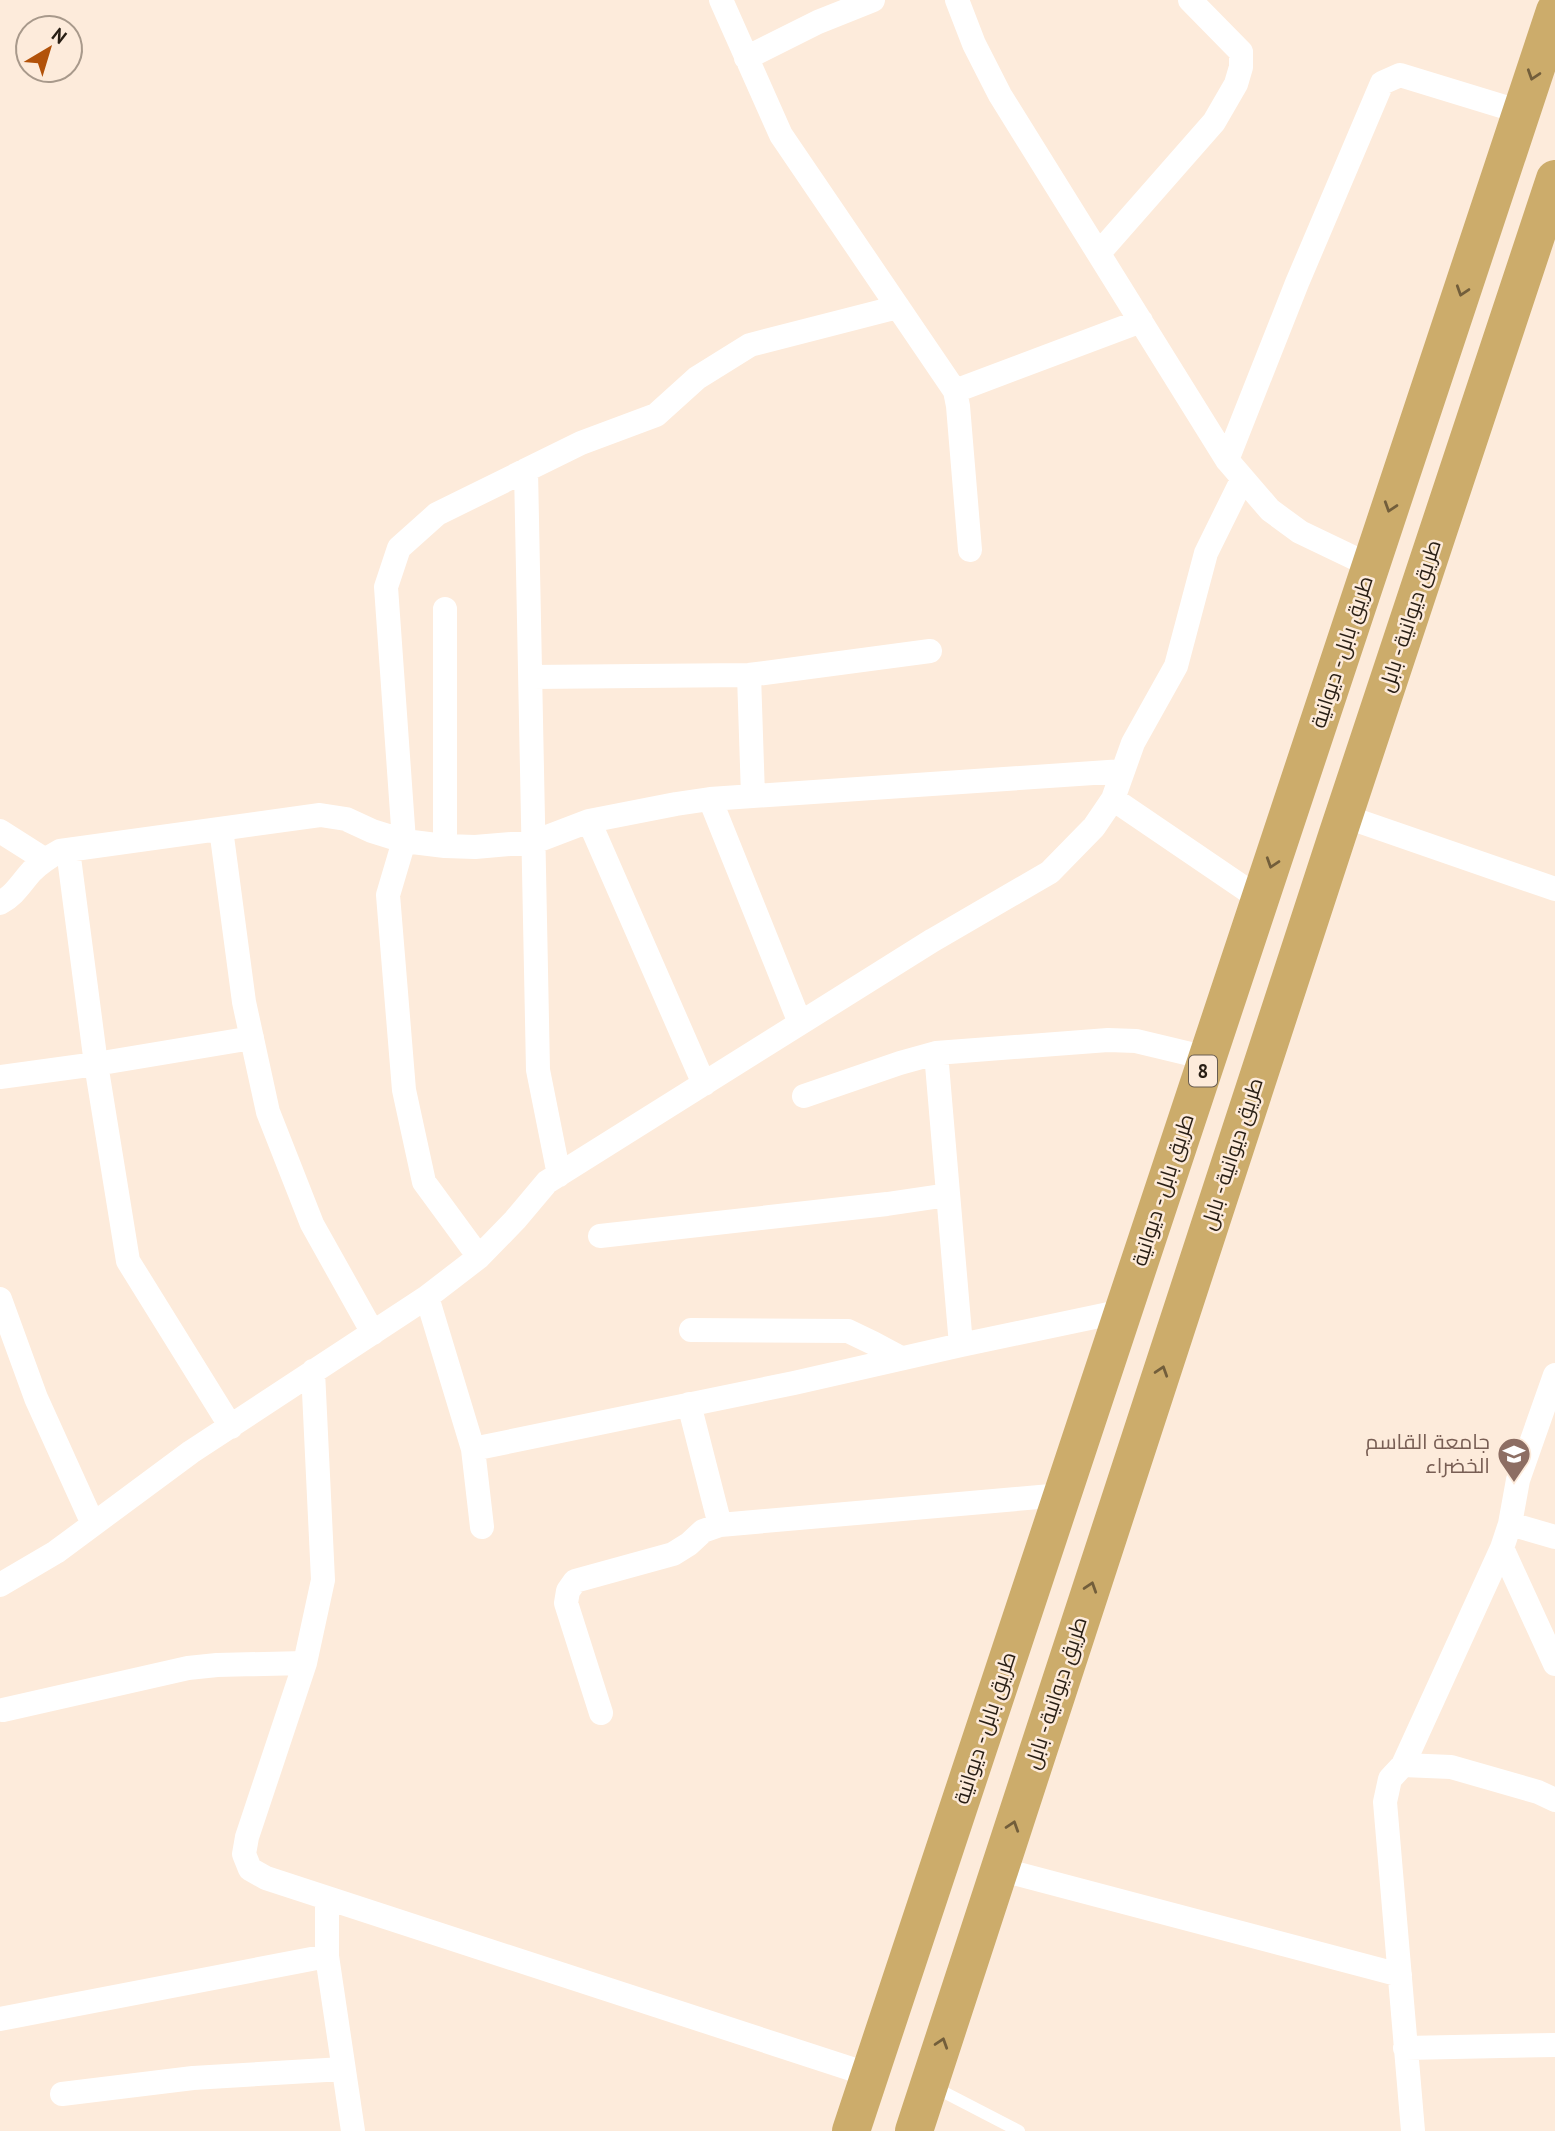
<svg xmlns="http://www.w3.org/2000/svg" width="1555" height="2131" viewBox="0 0 1555 2131" font-family="'PT Sans',Cairo,sans-serif">
<style>
.lines{fill:none;stroke-linecap:round;stroke-linejoin:round}
.lane{stroke:#fff;stroke-width:12}
.street{stroke:#fff;stroke-width:24}
.highway{stroke:#ccac6b;stroke-width:38}
.oneway{stroke:#725e3b}
.labels{text-anchor:middle;stroke-width:5;stroke-linejoin:round;paint-order:stroke}
.shield{fill:#fdebdb;stroke:#685c50;stroke-width:2}
.shield-label{font-size:19px;font-weight:bold;fill:#281e14}
.street-label{font-size:21px;fill:#281e14;stroke:#fdebdb}
.education-label{font-size:21px;fill:#785e54;stroke:#fdebdb;text-anchor:end}
</style>
<rect width="100%" height="100%" fill="#fdebdb"/>
<g class="lines">
<path class="lane" d="M932,2086L1019,2131"/>
<path class="street" d="M721,0L781,135L955,391
M957,0L974,44L1000,95L1227,460L1270,510L1300,532L1371,566
M746,58L818,22L873,0
M1099,253L1214,122L1236,84L1241,67V52L1190,0
M1227,460L1297,283L1382,83L1400,75L1521,112
M526,470L538,1070L559,1175
M970,550L958,406L955,391L1141,321
M749,675L753,796
M531,677L749,675L930,651
M710,799L800,1023
M1113,799L1260,899
M1344,816L1555,889
M589,821L704,1084
M221,829L244,1002L268,1112L312,1224L373,1333
M0,831L44,859
M445,846V609
M68,850L96,1064L128,1261L231,1427
M0,903C15,895 21,883 32,871C41,862 49,857 60,851L320,815L346,819L372,831L404,841L445,846L475,847L534,842L589,821L676,804L710,799L1123,771
M936,1053L961,1345
M0,1077L96,1064L252,1038
M804,1096L900,1063L936,1053L1108,1040L1136,1041L1207,1058
M600,1236L887,1204L948,1195
M479,1257L424,1182L404,1090L388,895L404,841L386,587L399,548L437,514L581,443L656,415L697,378L750,345L898,307
M427,1297L473,1449L482,1527
M0,1299L36,1398L93,1524
M691,1330L848,1331L873,1343L901,1358
M313,1371L323,1580L305,1663L247,1837L244,1854L250,1869L266,1878L870,2075
M689,1404L720,1525
M473,1449L794,1383L961,1345L1123,1311
M1510,1524L1555,1537
M1502,1548L1555,1664
M0,1585L56,1552L191,1452L427,1297L479,1257L515,1220L547,1182L933,940L1050,872L1094,827L1113,799L1133,743L1176,666L1206,553L1242,480
M3,1710L188,1668L217,1665L305,1663
M601,1713L566,1603L568,1591L575,1581L673,1554L689,1544L703,1531L720,1525L1062,1495
M1403,1765L1451,1767L1538,1792L1555,1800
M999,1869L1400,1975
M327,1899V1956L353,2131
M0,2019L327,1956
M1405,2048L1555,2045
M62,2094L193,2078L343,2069
M1413,2131L1385,1802L1390,1779L1403,1765L1502,1548L1510,1524L1518,1480L1555,1375"/>
<path class="highway" d="M851,2131L1555,11
M914,2131L1337,836L1555,179"/>
</g>
<defs><path id="oneway-chevron" d="M-2-3.5L2.5 0L-2 3.5" fill="none" stroke-width="1.6" stroke-linecap="round" stroke-linejoin="round" transform="scale(1.75)"/></defs>
<g class="oneway">
<use href="#oneway-chevron" transform="translate(1533 75) rotate(108)"/>
<use href="#oneway-chevron" transform="translate(1462 291) rotate(108)"/>
<use href="#oneway-chevron" transform="translate(1390 507) rotate(108)"/>
<use href="#oneway-chevron" transform="translate(1272 863) rotate(108)"/>
<use href="#oneway-chevron" transform="translate(1162 1371) rotate(-72)"/>
<use href="#oneway-chevron" transform="translate(1091 1587) rotate(-72)"/>
<use href="#oneway-chevron" transform="translate(1013 1826) rotate(-72)"/>
<use href="#oneway-chevron" transform="translate(942 2043) rotate(-72)"/>
</g>
<defs>
<symbol id="university-pin" viewBox="-11 -11 22 30"><path d="M0 17L-7.5 6A9.5 9.5 0 1 1 7.5 6Z" fill="#8d6e63" stroke="#fdebdb"/><path d="M0-5L7-2L0 1L-7-2ZM-4 1L0 2.5L4 1V4Q0 6-4 4Z" fill="#fff"/></symbol>
</defs>
<g fill-rule="evenodd">
<use href="#university-pin" x="1495" y="1435" width="38" height="52"/>
</g>
<g class="labels">
<rect class="shield" x="1189" y="1055.5" width="28" height="31" rx="5"/>
<g class="shield-label">
<text x="1203" y="1078">8</text>
</g>
<g class="street-label">
<text transform="translate(1410 616) rotate(-72)" y="7">طريق ديوانية - بابل</text>
<text transform="translate(1342 652) rotate(-72)" y="7">طريق بابل - ديوانية</text>
<text transform="translate(1232 1154) rotate(-72)" y="7">طريق ديوانية - بابل</text>
<text transform="translate(1163 1190) rotate(-72)" y="7">طريق بابل - ديوانية</text>
<text transform="translate(1056 1693) rotate(-72)" y="7">طريق ديوانية - بابل</text>
<text transform="translate(985 1728) rotate(-72)" y="7">طريق بابل - ديوانية</text>
</g>
<g class="education-label">
<text x="1490" y="1449">جامعة القاسم<tspan x="1490" dy="24">الخضراء</tspan></text>
</g>
</g>
<g transform="translate(49 49) rotate(38)"><circle r="33" fill="#fdebdb" stroke="#a8998b" stroke-width="2"/>
<path d="M0-5L12 26L0 18L-12 26Z" fill="#b2520a"/>
<text y="-10" font-size="19" font-weight="bold" text-anchor="middle" fill="#281e14">N</text>
</g>
</svg>
